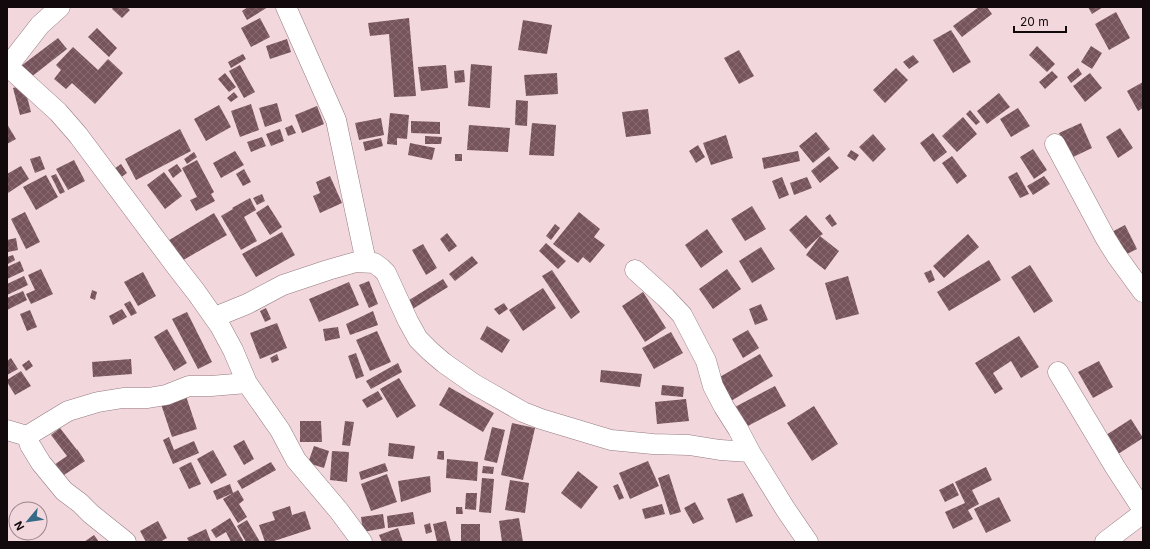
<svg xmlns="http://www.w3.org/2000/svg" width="1150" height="549" viewBox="0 0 1150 549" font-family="Inter,sans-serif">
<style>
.building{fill:url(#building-cross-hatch)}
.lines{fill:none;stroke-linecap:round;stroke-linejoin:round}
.minor-casing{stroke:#947b81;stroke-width:21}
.minor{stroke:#fff;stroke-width:20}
</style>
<defs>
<pattern id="building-cross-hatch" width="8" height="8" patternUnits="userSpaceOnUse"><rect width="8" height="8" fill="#77535c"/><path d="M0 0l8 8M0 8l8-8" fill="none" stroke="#876c72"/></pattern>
</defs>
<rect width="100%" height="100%" fill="#f2d7dd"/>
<path class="building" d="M113,7H127L130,10L122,18L112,9Z
M248,7H268L247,20L242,11Z
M979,7H987L992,14L962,37L953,26Z
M1088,7H1103L1092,14Z
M1116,12L1130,38L1109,50L1095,24Z
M260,18L270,37L251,47L241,28Z
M409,18L416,96L394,97L389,34L370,36L368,23Z
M523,20L552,25L547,54L518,50Z
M97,28L117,48L109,57L88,37Z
M951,30L971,62L953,73L933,40Z
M58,38L67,49L26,81L17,69Z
M287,39L291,52L270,59L266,46Z
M1037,46L1055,64L1047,72L1029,55Z
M1091,46L1102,53L1092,69L1081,62Z
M73,47L98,70L108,59L123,73L95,104L72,83L66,89L54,79L61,70L56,65Z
M739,50L754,76L739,84L724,58Z
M243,54L246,59L231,68L228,62Z
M913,55L919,62L909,69L903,62Z
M471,64L492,66L490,108L468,106Z
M240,65L255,92L244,98L229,71Z
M446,65L448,88L421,91L418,67Z
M896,68L908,80L885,103L873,90Z
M1078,68L1082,74L1071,83L1067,77Z
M464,70L465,82L455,83L454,71Z
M1052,71L1058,77L1045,89L1039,82Z
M225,73L236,87L229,92L218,79Z
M557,73L558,94L526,96L524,75Z
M1090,73L1102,88L1085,102L1073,86Z
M1143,82V108L1138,111L1127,91Z
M24,85L31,112L20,115L13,88Z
M234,92L238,97L231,102L227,98Z
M999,93L1010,107L987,124L977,111Z
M516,100L528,101L527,126L515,125Z
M277,103L282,121L265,127L259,108Z
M251,104L259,130L240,137L231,111Z
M219,105L231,127L206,141L194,119Z
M317,106L324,124L302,133L295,115Z
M1018,108L1030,126L1011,137L1000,119Z
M648,109L651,134L626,137L622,112Z
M970,110L980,122L976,125L966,114Z
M390,113L409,115L407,139L397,138V145L387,144Z
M963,117L977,134L957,152L942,136Z
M381,118L384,135L359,140L355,123Z
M411,121L440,122V134L411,133Z
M532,123L556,125L554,156L529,155Z
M1081,123L1092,148L1071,158L1059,133Z
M7,124L16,139L7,144Z
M292,125L296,133L288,136L285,128Z
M469,125L510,128L508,152L467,150Z
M1120,128L1133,148L1118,158L1106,137Z
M180,129L191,151L136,180L125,159Z
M280,129L284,141L271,146L266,134Z
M816,132L830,149L813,163L799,146Z
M933,133L947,152L934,162L920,143Z
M873,134L886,149L873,162L859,147Z
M726,135L733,158L711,165L703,143Z
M425,136L442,137L441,144H425Z
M262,137L266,146L251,152L247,142Z
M381,138L383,146L365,151L363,142Z
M410,143L435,148L432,160L408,155Z
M698,145L705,157L696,163L689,151Z
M1033,149L1047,170L1034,179L1020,157Z
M851,150L859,155L855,161L847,156Z
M235,151L244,165L221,178L213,163Z
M798,151L800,161L764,169L762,158Z
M194,152L197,157L187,164L184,159Z
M455,154H462V161H455Z
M40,156L45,169L35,173L30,159Z
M829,156L839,168L820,183L811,171Z
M952,156L967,176L957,184L942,163Z
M74,160L85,181L68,190L56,169Z
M197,160L214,192L211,194L215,201L196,211L190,200L197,197L182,168Z
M121,164L127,173L120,178L114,169Z
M177,164L182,171L173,178L168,170Z
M21,166L29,179L8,193L7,191V174Z
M244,169L251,182L243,186L236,174Z
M164,172L182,196L165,209L147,185Z
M1017,172L1029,194L1020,198L1008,177Z
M56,174L65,192L60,194L51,176Z
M46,175L58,197L36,210L23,187Z
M330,176L342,203L320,213L313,196L320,193L316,182Z
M1044,176L1050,184L1033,195L1027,186Z
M782,177L789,195L779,199L772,181Z
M807,177L812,188L794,195L790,183Z
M262,194L265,201L257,205L253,198Z
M250,198L256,210L244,217L257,241L241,250L221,216L233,209L232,208Z
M268,205L282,227L270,235L256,213Z
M752,206L766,229L745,241L731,219Z
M25,212L40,242L26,249L11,219Z
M579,212L600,229L594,237L605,245L590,263L583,257L578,263L553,244Z
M214,213L227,235L178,263L166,242Z
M830,214L837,224L832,227L825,218Z
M806,215L823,234L820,236L839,251L825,270L806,255L820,236L806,249L789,230Z
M555,224L560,228L551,240L546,236Z
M1125,225L1137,249L1119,258L1108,234Z
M707,229L723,252L701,268L685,245Z
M282,232L295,255L256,277L242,254Z
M447,233L457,246L449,252L440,239Z
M968,234L979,247L944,278L933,266Z
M16,238L18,250L8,252L7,240Z
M546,243L566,261L558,269L539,251Z
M423,244L437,268L426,275L412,250Z
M761,247L775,269L752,283L739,261Z
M13,255L15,260L8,264L7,257Z
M472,256L478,263L455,281L449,274Z
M989,260L1001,280L949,311L937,292Z
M20,261L24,271L7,279V267Z
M1030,265L1053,301L1034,313L1011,277Z
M41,269L53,294L31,304L26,294L35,290L28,275Z
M727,269L741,289L713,309L699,289Z
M552,270L580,312L571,319L542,276Z
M931,270L935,280L929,283L924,273Z
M143,272L156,296L138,306L124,282Z
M24,276L28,285L7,295V284Z
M848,276L859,314L836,320L825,283Z
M443,279L448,287L411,310L406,302Z
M369,281L378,304L369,308L359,285Z
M349,282L359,305L319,322L309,299Z
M543,288L556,308L523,331L509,310Z
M92,290L97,292L95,300L90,298Z
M23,291L27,300L7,310V298Z
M643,292L666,328L645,342L622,306Z
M130,301L137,313L131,316L124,304Z
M504,303L508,309L499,315L494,309Z
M761,304L768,320L755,325L749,309Z
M266,308L271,319L265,322L260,311Z
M122,309L127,317L113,325L109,316Z
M30,310L37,327L27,331L20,314Z
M373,311L378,325L350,335L346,324Z
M187,312L212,362L198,369L172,319Z
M277,323L287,348L260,359L250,333Z
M487,326L510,340L502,353L480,339Z
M338,327L340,338L325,341L323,329Z
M167,329L187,363L174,371L154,337Z
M748,330L759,348L743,358L732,339Z
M377,331L391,362L370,371L356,340Z
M671,332L683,353L654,369L642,348Z
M1019,336L1039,367L1021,378L1011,361L993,373L1003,389L995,394L975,363Z
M356,353L364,376L356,379L348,356Z
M277,354L279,360L272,363L270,358Z
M760,354L773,376L731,401L718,378Z
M11,358L18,369L7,375V361Z
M131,359L132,374L93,377L92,362Z
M29,360L33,366L26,371L22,365Z
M1099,361L1113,387L1093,398L1078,372Z
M398,363L402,372L371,389L366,381Z
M601,370L642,374L640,387L600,382Z
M21,371L31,386L15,395L7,382V380Z
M399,378L416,406L397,418L380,389Z
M662,385L684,387L683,397L661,395Z
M775,386L786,406L744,428L733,408Z
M449,387L494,413L483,432L439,405Z
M378,391L383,399L367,408L362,400Z
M186,396L197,429L172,437L161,404Z
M686,399L689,421L657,424L655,402Z
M814,406L838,444L812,461L787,423Z
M1131,419L1143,438L1115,456L1103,437Z
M300,421H321L322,442H300Z
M345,421L354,422L350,446L342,445Z
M512,423L535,428L523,480L501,475Z
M492,427L505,430L497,463L484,460Z
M60,428L77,450V449L85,461L61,477L54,465L67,456L51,435Z
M169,437L174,450L194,441L199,453L173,464L163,440Z
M244,440L254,459L244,465L233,446Z
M389,443L415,446L413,459L388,456Z
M314,446L329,451L324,468L308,463Z
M213,450L227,475L211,484L197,459Z
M332,451L349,452L347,482L330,480Z
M438,451H444V460L437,459Z
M447,459L478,462L477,481L446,478Z
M648,461L659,486L630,499L619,473Z
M191,462L201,484L189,489L179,468Z
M271,462L276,470L242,489L237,481Z
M385,463L388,471L361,480L359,472Z
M483,466L494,467L493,474L482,473Z
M986,467L992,480L972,490L979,504L968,510L973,519L953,529L945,512L965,503L955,482Z
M578,471L598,487L581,509L561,493Z
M387,474L397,502L371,511L361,484Z
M669,474L681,512L670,515L658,478Z
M430,476L431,492L401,502L398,481Z
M482,478L494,479L491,513L479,512Z
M510,480L529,483L525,513L505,510Z
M953,483L959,495L945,502L939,490Z
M230,484L233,493L217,500L213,491Z
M618,484L624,498L619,500L613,486Z
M238,490L244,500L239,504L247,517L238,523L223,499Z
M466,493H477L476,510L465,509Z
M743,493L753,516L736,523L727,499Z
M999,497L1011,521L986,533L974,509Z
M695,502L704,519L693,524L684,508Z
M662,504L665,514L645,519L642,509Z
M290,506L292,515L305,511L311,529L271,542H265L259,525L275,520L272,512Z
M456,507H462L463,514H456Z
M413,512L415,524L388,528L387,516Z
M383,514L385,528L363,532L361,517Z
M230,518L244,542H231L226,532L216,538L211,530Z
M519,518L523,542H502L499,521Z
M247,520L260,542H246L237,526Z
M158,521L167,538L160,542H146L140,531Z
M446,521L451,542H437L433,524Z
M430,523L432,532L426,534L424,525Z
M461,524H480V542H461Z
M398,528L403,542H382L379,535Z
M206,529L211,542H189L187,538Z
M94,535L99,542H84Z"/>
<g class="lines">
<defs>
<path id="minor" d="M60,7L40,25L12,61C10,66 12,69 14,72L58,112L78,135L175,265L196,292L220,326L233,350L247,383L280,430L296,460L339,511L362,542
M286,7L336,120L366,262
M1055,144L1106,239L1116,255L1143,292
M635,270L666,298L682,315L706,361L713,386L724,407L738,429L750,452
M215,317L247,304L283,285L328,270L356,262L374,263L381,268L386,273L408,321L418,339L430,351L444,363L474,384L523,412L541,419L611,440L653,444L689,445L720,450L750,452L786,510L808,542
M1058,372L1115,467L1143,510
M7,430L27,436L68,411L98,402L123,398H148L166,395L189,386H211L247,383
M27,436L30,445L41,463L64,491L80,503L91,514L126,542
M1105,542L1143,513"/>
</defs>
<use href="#minor" class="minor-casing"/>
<use href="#minor" class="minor"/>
</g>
<rect width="1150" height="549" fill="none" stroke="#11090b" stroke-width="16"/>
<g transform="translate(28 521) rotate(241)"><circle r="19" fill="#f2d7dd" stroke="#988589"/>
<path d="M0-3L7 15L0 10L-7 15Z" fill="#356986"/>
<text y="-6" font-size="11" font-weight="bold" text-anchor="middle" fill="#11090b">N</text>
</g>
<path d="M1014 26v6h52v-6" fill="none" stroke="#11090b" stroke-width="2"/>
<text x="1020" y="26" font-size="12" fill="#11090b" stroke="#f2d7dd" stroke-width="3" paint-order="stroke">20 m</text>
</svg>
